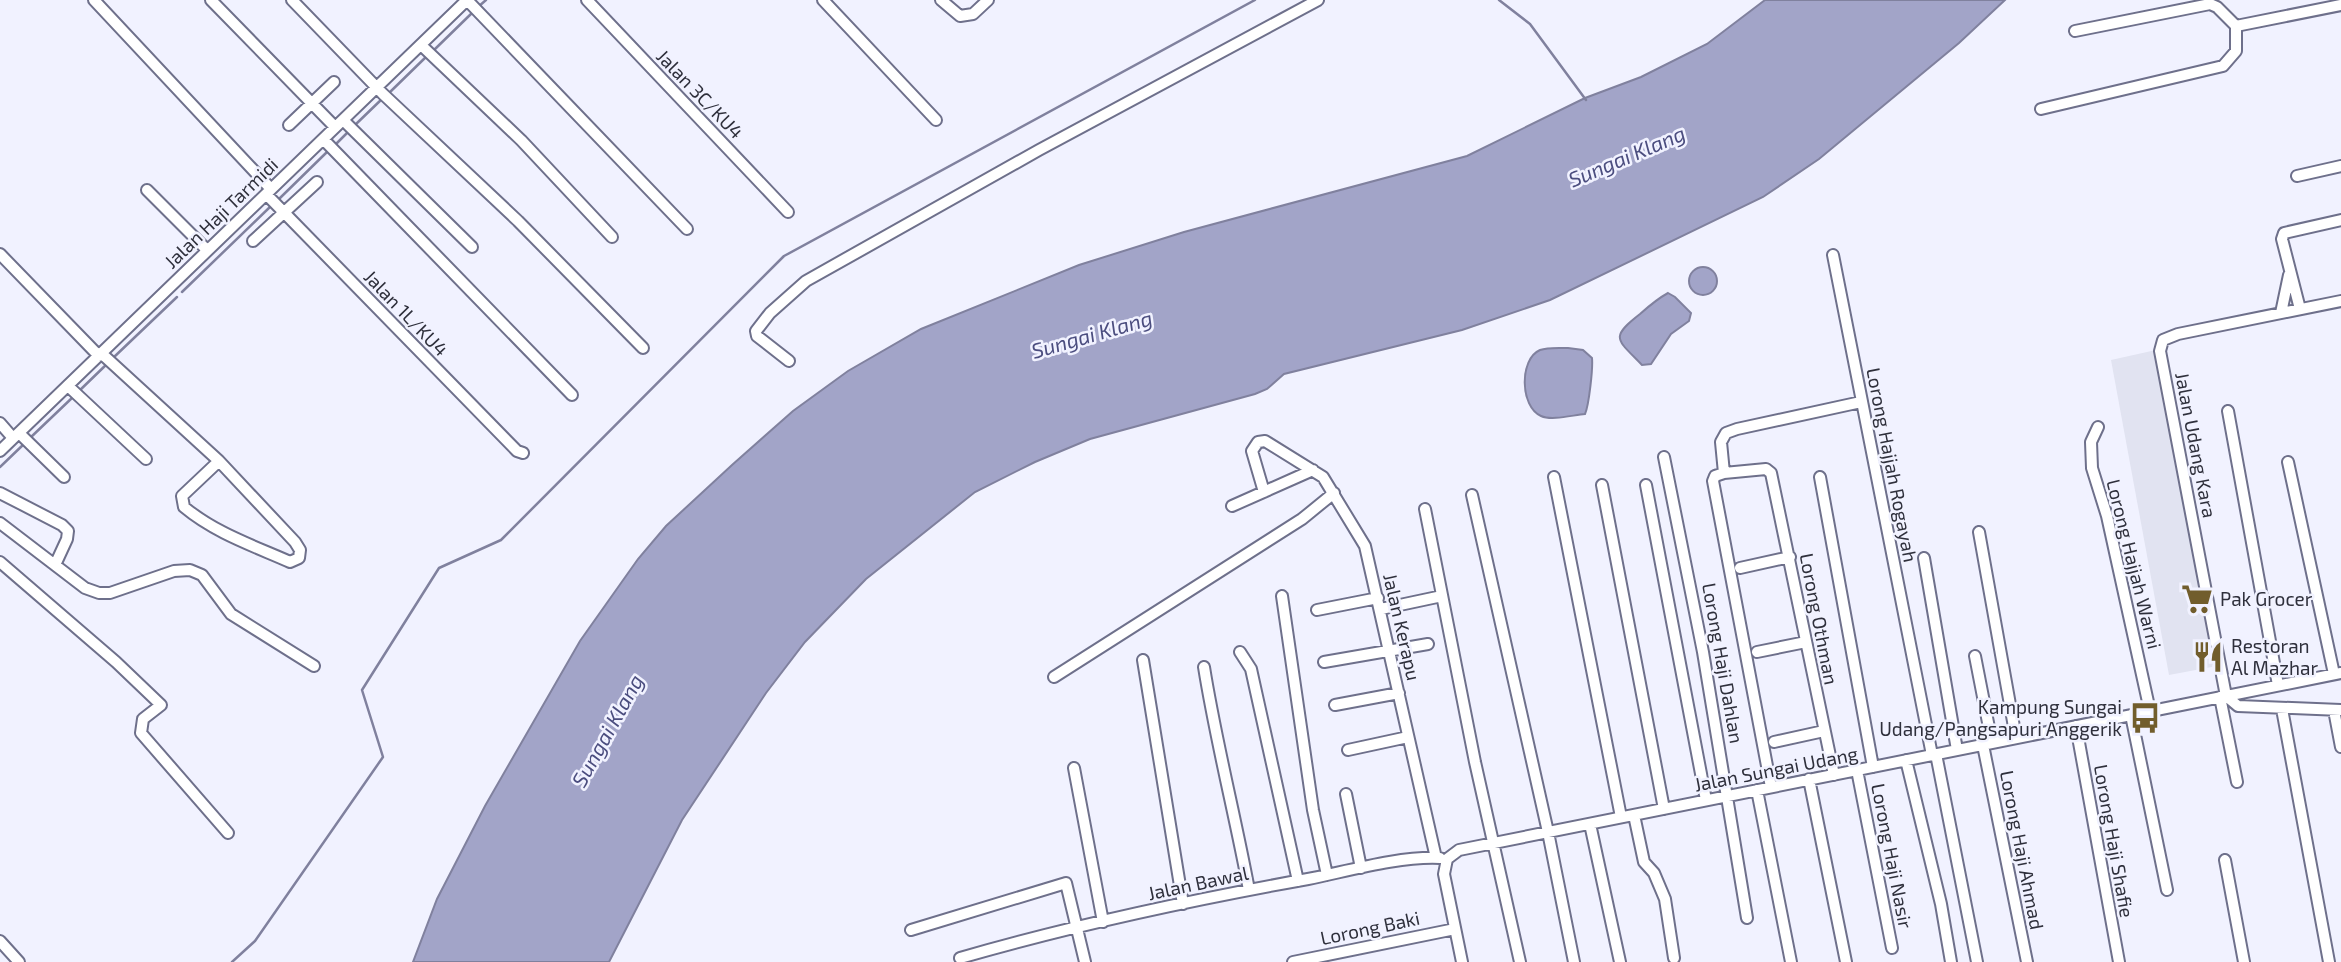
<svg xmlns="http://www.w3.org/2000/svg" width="2341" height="962" viewBox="0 0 2341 962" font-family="'Exo 2',sans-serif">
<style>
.built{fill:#e1e3f1}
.water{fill:#a2a4c8;stroke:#80819e;stroke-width:2}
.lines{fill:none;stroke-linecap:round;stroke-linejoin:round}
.stream{stroke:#80819e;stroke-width:2.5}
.minor-casing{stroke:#6e708b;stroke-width:14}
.minor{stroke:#fff;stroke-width:10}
.labels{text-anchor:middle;stroke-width:5;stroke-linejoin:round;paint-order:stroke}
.street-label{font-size:19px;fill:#2f303c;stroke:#f1f2ff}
.poi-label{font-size:19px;fill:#2f303c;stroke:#f1f2ff;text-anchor:start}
.water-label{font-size:21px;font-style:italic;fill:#4b4d7f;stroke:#f1f2ff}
</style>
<rect width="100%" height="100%" fill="#f1f2ff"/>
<path class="built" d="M2156,350L2217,666L2169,675L2111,360Z"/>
<path class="water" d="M1765,0H2005L1959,43L1819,159L1763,197L1550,300L1462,330L1284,374L1267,389L1255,394L1090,439L1035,462L975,492L866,579L805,642L766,693L682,820L609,962H413L437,899L485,806L580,641L638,559L666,526L732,465L793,411L848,371L921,329L1079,265L1184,232L1467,156L1585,98L1641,77L1707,44Z
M1689 281a14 14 0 1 1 28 0a14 14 0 1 1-28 0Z
M1668,293L1675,297L1691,313L1689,321L1671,334L1651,364L1642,365C1617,339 1609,338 1640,314C1649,306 1657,299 1668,293Z
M1568,348L1583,350L1592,358C1593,368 1589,405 1585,414C1573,415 1552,421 1541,416C1520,407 1519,359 1540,350C1548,347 1560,348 1568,348Z"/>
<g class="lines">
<path class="stream" d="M1499,0L1530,24L1586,100
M478,7L486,0
M433,51L473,12
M388,94L428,55
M355,125L383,98
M336,144L348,132
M280,198L328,151
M182,292L271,206
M113,358L177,297
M78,392L108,363
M30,438L73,397
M0,467L25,443
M232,962L255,941L383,757L362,690L439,568L501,540L784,256L1255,0"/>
<defs>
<path id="minor" d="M94,0L271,189
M211,0L335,127
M292,0L383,94L518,221L643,348
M467,0L687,229
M587,0L788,212
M823,0L936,120
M941,0L960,16L973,14L988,0
M2236,26L2341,5
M421,45L521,140L612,237
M2041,109L2223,66L2236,51V26L2217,7L2210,4L2075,31
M343,120L472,247
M289,125L334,82
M323,139L572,395
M2297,176L2341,166
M147,190L207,250
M266,194L517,451L523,453
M253,241L317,182
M0,254L99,356
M1833,255L1932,755
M2341,301L2178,334L2163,340L2160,351L2226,696L2238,706L2341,710
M2300,309L2282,239L2284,233L2341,220
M2281,313L2289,275
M101,353L219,461L295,542L300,550L299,558L290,562C254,546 215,533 184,507L182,496L219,461
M789,361L757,336L756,331L770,313L806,281L1039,150L1318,0
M68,386L146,459
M2228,411L2278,685
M0,423L13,438
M2098,427L2091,442L2092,468L2107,516L2150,711
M19,433L64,477
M0,451L467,0
M1664,457L1703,652L1747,918
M2288,462L2334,674
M1724,473L1715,476L1713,481L1771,787
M1554,477L1621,817
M1820,477L1873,767
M1602,485L1664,809
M1646,485L1706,800
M1264,492L1252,451L1258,442L1265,441L1323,477L1365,546L1436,858
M0,493L62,525L68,531L67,539L55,565
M1472,495L1548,832L1574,962
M1232,506L1313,470
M1425,509L1475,762L1520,962
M0,523L85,588L99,593H110L174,571L190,570L202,575L231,614L314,666
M1979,532L2016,738
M1924,558L1957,750
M0,562L116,662L161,705L143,719L141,733L228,833
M1740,568L1790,557
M1282,596L1313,810L1327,875
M1381,609L1442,596
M1317,610L1378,598
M1240,652L1251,669L1298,881
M1757,652L1806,642
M1975,656L1992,743
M1143,660L1183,904
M1324,662L1428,644
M1204,667C1216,742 1235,815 1249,890
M1054,677L1302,519L1334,493
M2220,697L2237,782
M1335,705L1399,693
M2282,709L2329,962
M2334,710L2341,747
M2131,715L2167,890
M2076,726L2119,962
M1774,742L1824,731
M1983,745L2027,962
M1348,750L1408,737
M1936,754L1977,962
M1906,760L1941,904L1951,962
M1074,768L1103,922
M1857,770L1892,948
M1834,775L1771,473L1766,469L1724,473L1721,442L1726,433L1737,429L1861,402
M1809,779L1846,962
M1757,790L1791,962
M1346,794L1361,868
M1634,815L1644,862L1654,873L1665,899L1674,958
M1590,824L1620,962
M2225,860L2244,962
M911,930L1066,883L1085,962
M0,941L19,962
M960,958C1074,925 1191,900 1308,879C1348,871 1399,856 1440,858
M1293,962L1455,929
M1462,962L1444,874L1447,859L1459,850L2341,673"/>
</defs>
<use href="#minor" class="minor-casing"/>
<use href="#minor" class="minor"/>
</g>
<defs>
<symbol id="supermarket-bare" viewBox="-9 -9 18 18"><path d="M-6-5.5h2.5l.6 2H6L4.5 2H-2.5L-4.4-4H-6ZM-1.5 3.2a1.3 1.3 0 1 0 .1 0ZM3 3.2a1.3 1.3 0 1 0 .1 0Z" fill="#715d2c" stroke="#f1f2ff" stroke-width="2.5" paint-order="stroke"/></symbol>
<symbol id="restaurant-bare" viewBox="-9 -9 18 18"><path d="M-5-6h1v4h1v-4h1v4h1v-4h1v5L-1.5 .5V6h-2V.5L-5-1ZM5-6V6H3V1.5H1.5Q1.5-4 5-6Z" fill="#715d2c" stroke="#f1f2ff" stroke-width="2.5" paint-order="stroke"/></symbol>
<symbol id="bus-bare" viewBox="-9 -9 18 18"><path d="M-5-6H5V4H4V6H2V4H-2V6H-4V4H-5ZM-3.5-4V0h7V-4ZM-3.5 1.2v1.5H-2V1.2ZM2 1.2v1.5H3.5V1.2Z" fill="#715d2c" stroke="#f1f2ff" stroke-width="2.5" paint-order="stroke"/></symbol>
</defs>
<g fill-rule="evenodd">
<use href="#supermarket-bare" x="2175" y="577" width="44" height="44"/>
<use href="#restaurant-bare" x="2186" y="635" width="44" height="44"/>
<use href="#bus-bare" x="2123" y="696" width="44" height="44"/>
</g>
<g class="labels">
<g class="street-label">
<text transform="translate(700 94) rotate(46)" y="7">Jalan 3C/KU4</text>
<text transform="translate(221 213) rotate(-44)" y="7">Jalan Haji Tarmidi</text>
<text transform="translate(406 313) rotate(46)" y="7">Jalan 1L/KU4</text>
<text transform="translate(2196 445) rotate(79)" y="7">Jalan Udang Kara</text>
<text transform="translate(1892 465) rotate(79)" y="7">Lorong Hajjah Rogayah</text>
<text transform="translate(2134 564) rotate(76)" y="7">Lorong Hajjah Warni</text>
<text transform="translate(1819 619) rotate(79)" y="7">Lorong Othman</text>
<text transform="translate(1402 627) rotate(77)" y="7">Jalan Kerapu</text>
<text transform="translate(1723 663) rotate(80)" y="7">Lorong Haji Dahlan</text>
<text transform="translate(1776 769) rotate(-11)" y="7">Jalan Sungai Udang</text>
<text transform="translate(2114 841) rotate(80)" y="7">Lorong Haji Shafie</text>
<text transform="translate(2022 850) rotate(79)" y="7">Lorong Haji Ahmad</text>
<text transform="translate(1892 856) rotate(79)" y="7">Lorong Haji Nasir</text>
<text transform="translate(1198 883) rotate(-12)" y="7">Jalan Bawal</text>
<text transform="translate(1370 928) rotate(-12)" y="7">Lorong Baki</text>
</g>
<g class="poi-label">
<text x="2220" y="606">Pak Grocer</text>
<text x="2231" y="653">Restoran<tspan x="2231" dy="22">Al Mazhar</tspan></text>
<text x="2122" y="714" text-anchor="end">Kampung Sungai<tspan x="2122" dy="22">Udang/Pangsapuri Anggerik</tspan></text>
</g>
<g class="water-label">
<text transform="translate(1627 157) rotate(-23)" y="7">Sungai Klang</text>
<text transform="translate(1092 335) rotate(-16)" y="7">Sungai Klang</text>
<text transform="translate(608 731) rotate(-61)" y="7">Sungai Klang</text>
</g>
</g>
</svg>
